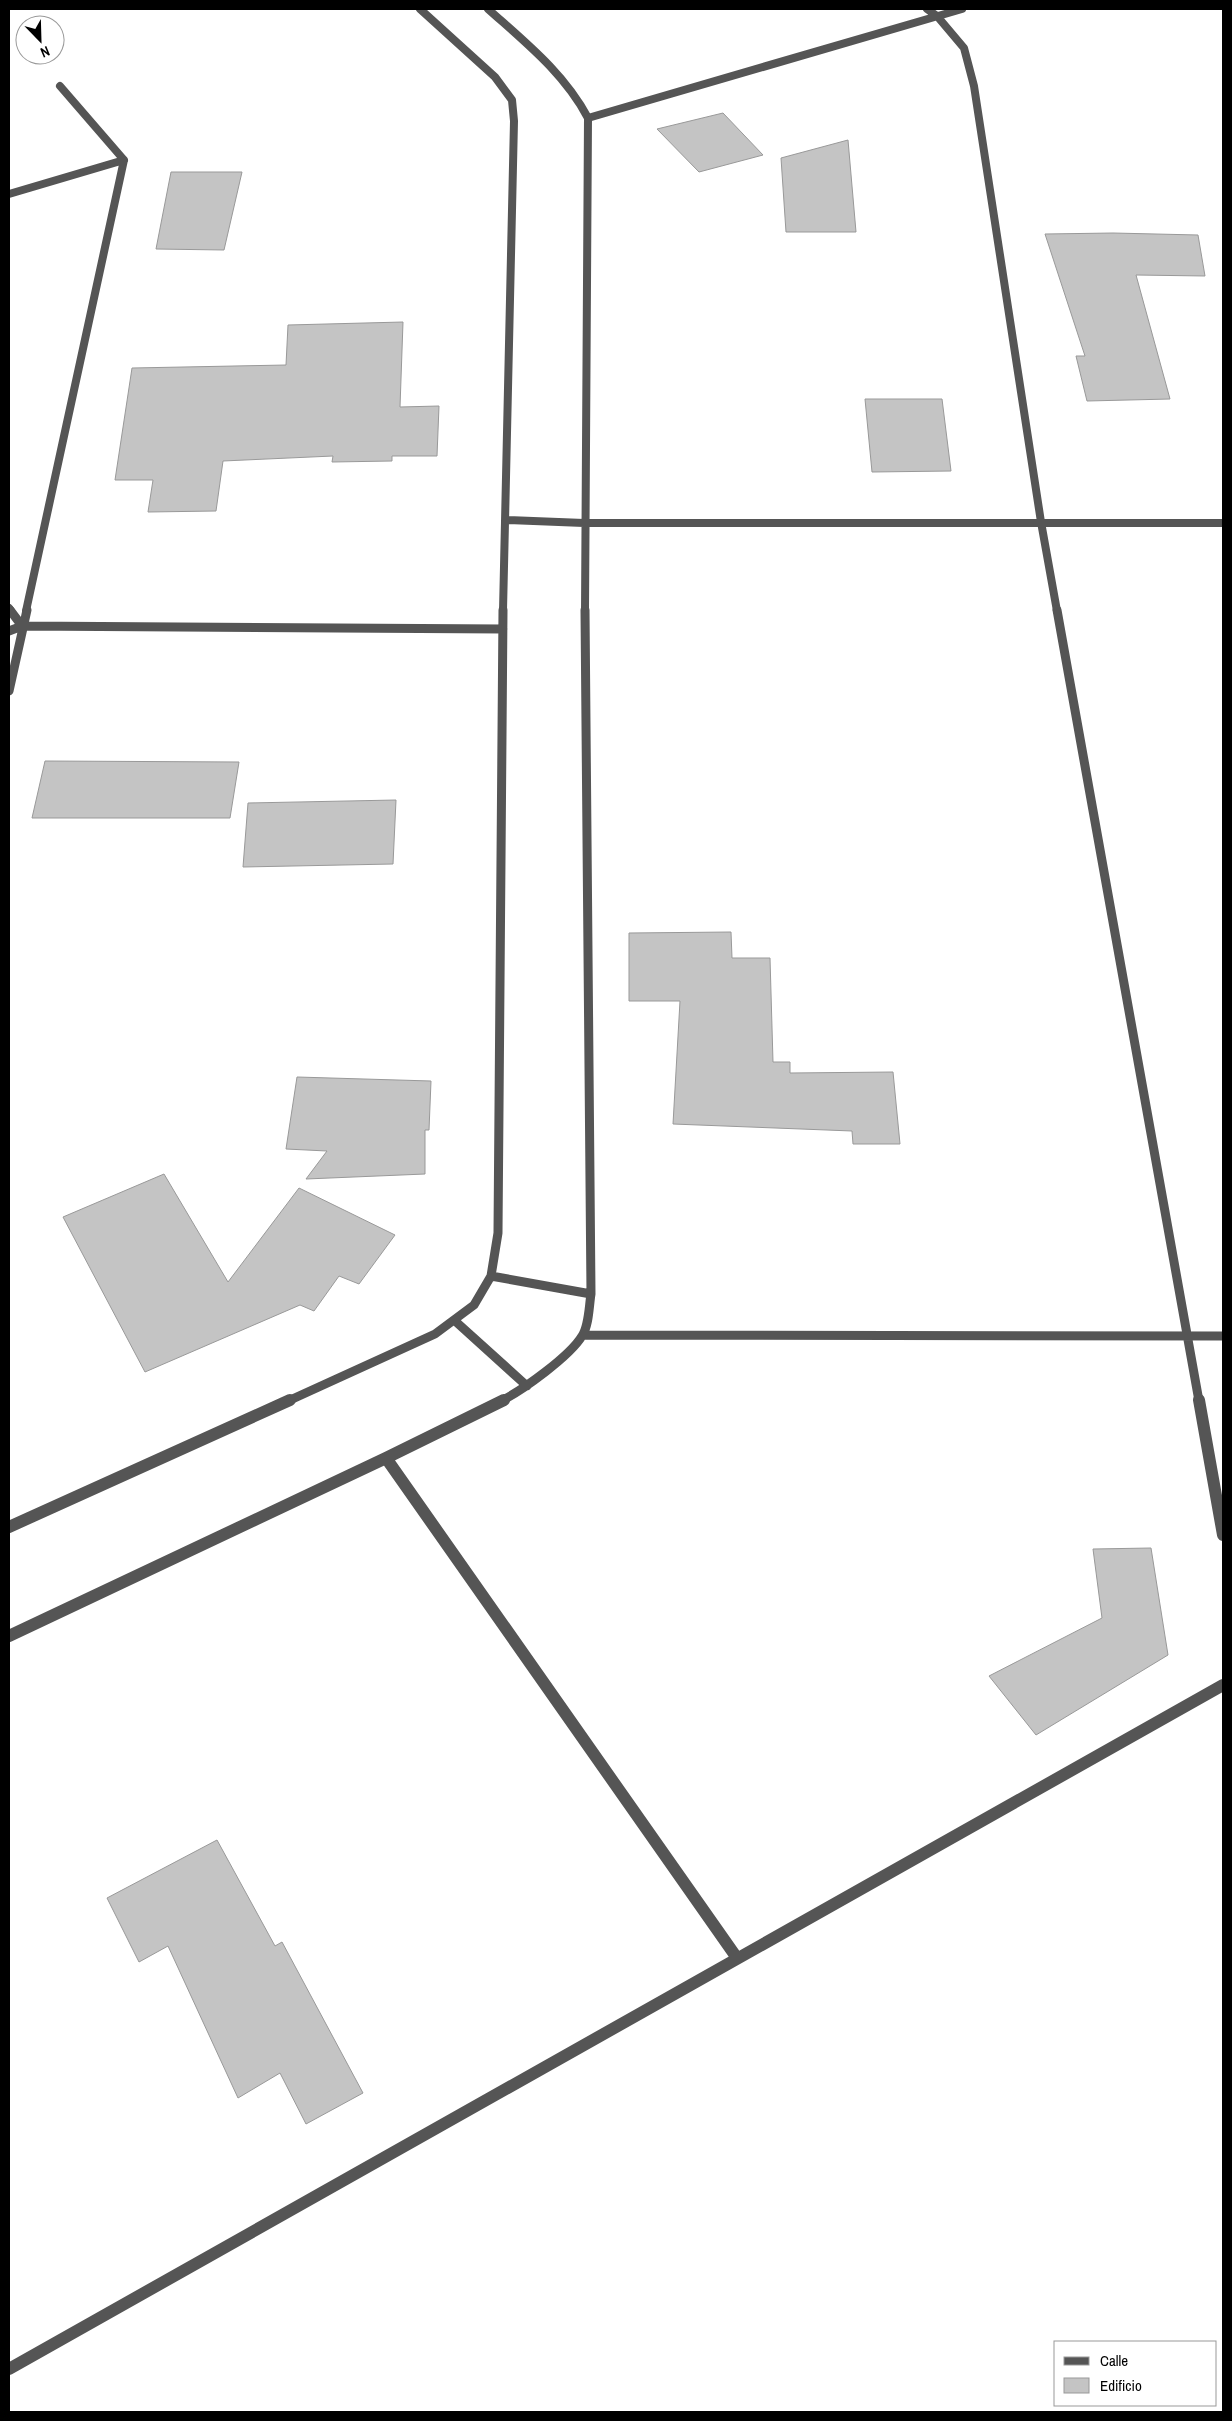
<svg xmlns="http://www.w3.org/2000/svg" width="1232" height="2421" viewBox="0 0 1232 2421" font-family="'Archivo Narrow',sans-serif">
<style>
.building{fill:#c4c4c4;stroke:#999}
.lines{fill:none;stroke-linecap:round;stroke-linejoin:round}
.minor-far2{stroke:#555;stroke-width:8}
.minor-far1{stroke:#555;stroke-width:9}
.minor{stroke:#555;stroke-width:12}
</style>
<rect width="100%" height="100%" fill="#fff"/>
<path class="building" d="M723,113L763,155L699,172L657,129Z
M848,140L856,232H786L781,158Z
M171,172H242L224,250L156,249Z
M1113,233L1198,235L1205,276L1136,275L1170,399L1087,401L1076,356H1085L1045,234Z
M403,322L400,407L439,406L437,456H392V461L332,462L333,456L223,461L216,511L148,512L153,480H115L132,368L286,365L288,325Z
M865,399H942L951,471L872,472Z
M45,761L239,762L230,818H32Z
M396,800L393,864L243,867L248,803Z
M731,932L732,958H770L773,1062H790V1073L893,1072L900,1144H853L852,1131L673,1124L680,1001H629V933Z
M297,1077L431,1081L429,1130H425V1174L306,1179L327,1151L286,1149Z
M164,1174L228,1282L299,1188L395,1235L359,1284L339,1276L314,1311L300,1305L145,1372L63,1217Z
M1151,1548L1168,1655L1036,1735L989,1676L1102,1618L1093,1549Z
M217,1840L275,1946L282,1942L363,2093L306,2124L280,2073L238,2098L168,1946L139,1962L107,1898Z"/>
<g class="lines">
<path class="minor-far2" d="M420,9L495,77L512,100L514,121L503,611
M488,9C526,43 564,73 588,118L585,611
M927,9L937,16L964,48L974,86L1041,522L1057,611
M588,118L962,9
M9,194L124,160
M507,520L584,523H1223
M9,608L11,611
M26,611L124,160L60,86"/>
<path class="minor-far1" d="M10,610L22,626
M1057,610L1199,1401
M9,631L22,626L503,629
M9,691L27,610
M491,1276L591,1294
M454,1320L527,1386
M583,1335L1223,1336
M288,1401L435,1334L474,1305L491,1276L498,1233L503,610
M501,1401C523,1390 570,1356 582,1336C589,1326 589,1306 591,1294L585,610"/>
<path class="minor" d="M1199,1400L1223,1535
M386,1458L737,1958
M9,1527L290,1400
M9,1636L386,1458L504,1400
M9,2369L1223,1685"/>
</g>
<rect width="1232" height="2421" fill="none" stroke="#000000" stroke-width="20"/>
<rect x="1054" y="2341" width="162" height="65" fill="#ffffff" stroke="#999999"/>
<rect x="1064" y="2357" width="25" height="8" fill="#555555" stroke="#999999"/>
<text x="1100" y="2366" font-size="15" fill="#000000">Calle</text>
<rect x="1064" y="2378" width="25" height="15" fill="#c4c4c4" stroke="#999999"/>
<text x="1100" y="2391" font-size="15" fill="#000000">Edificio</text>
<g transform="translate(40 40) rotate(157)"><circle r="24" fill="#ffffff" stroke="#999999"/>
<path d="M0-4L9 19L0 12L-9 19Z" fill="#000000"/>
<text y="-8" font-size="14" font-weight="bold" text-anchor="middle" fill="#000000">N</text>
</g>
</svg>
